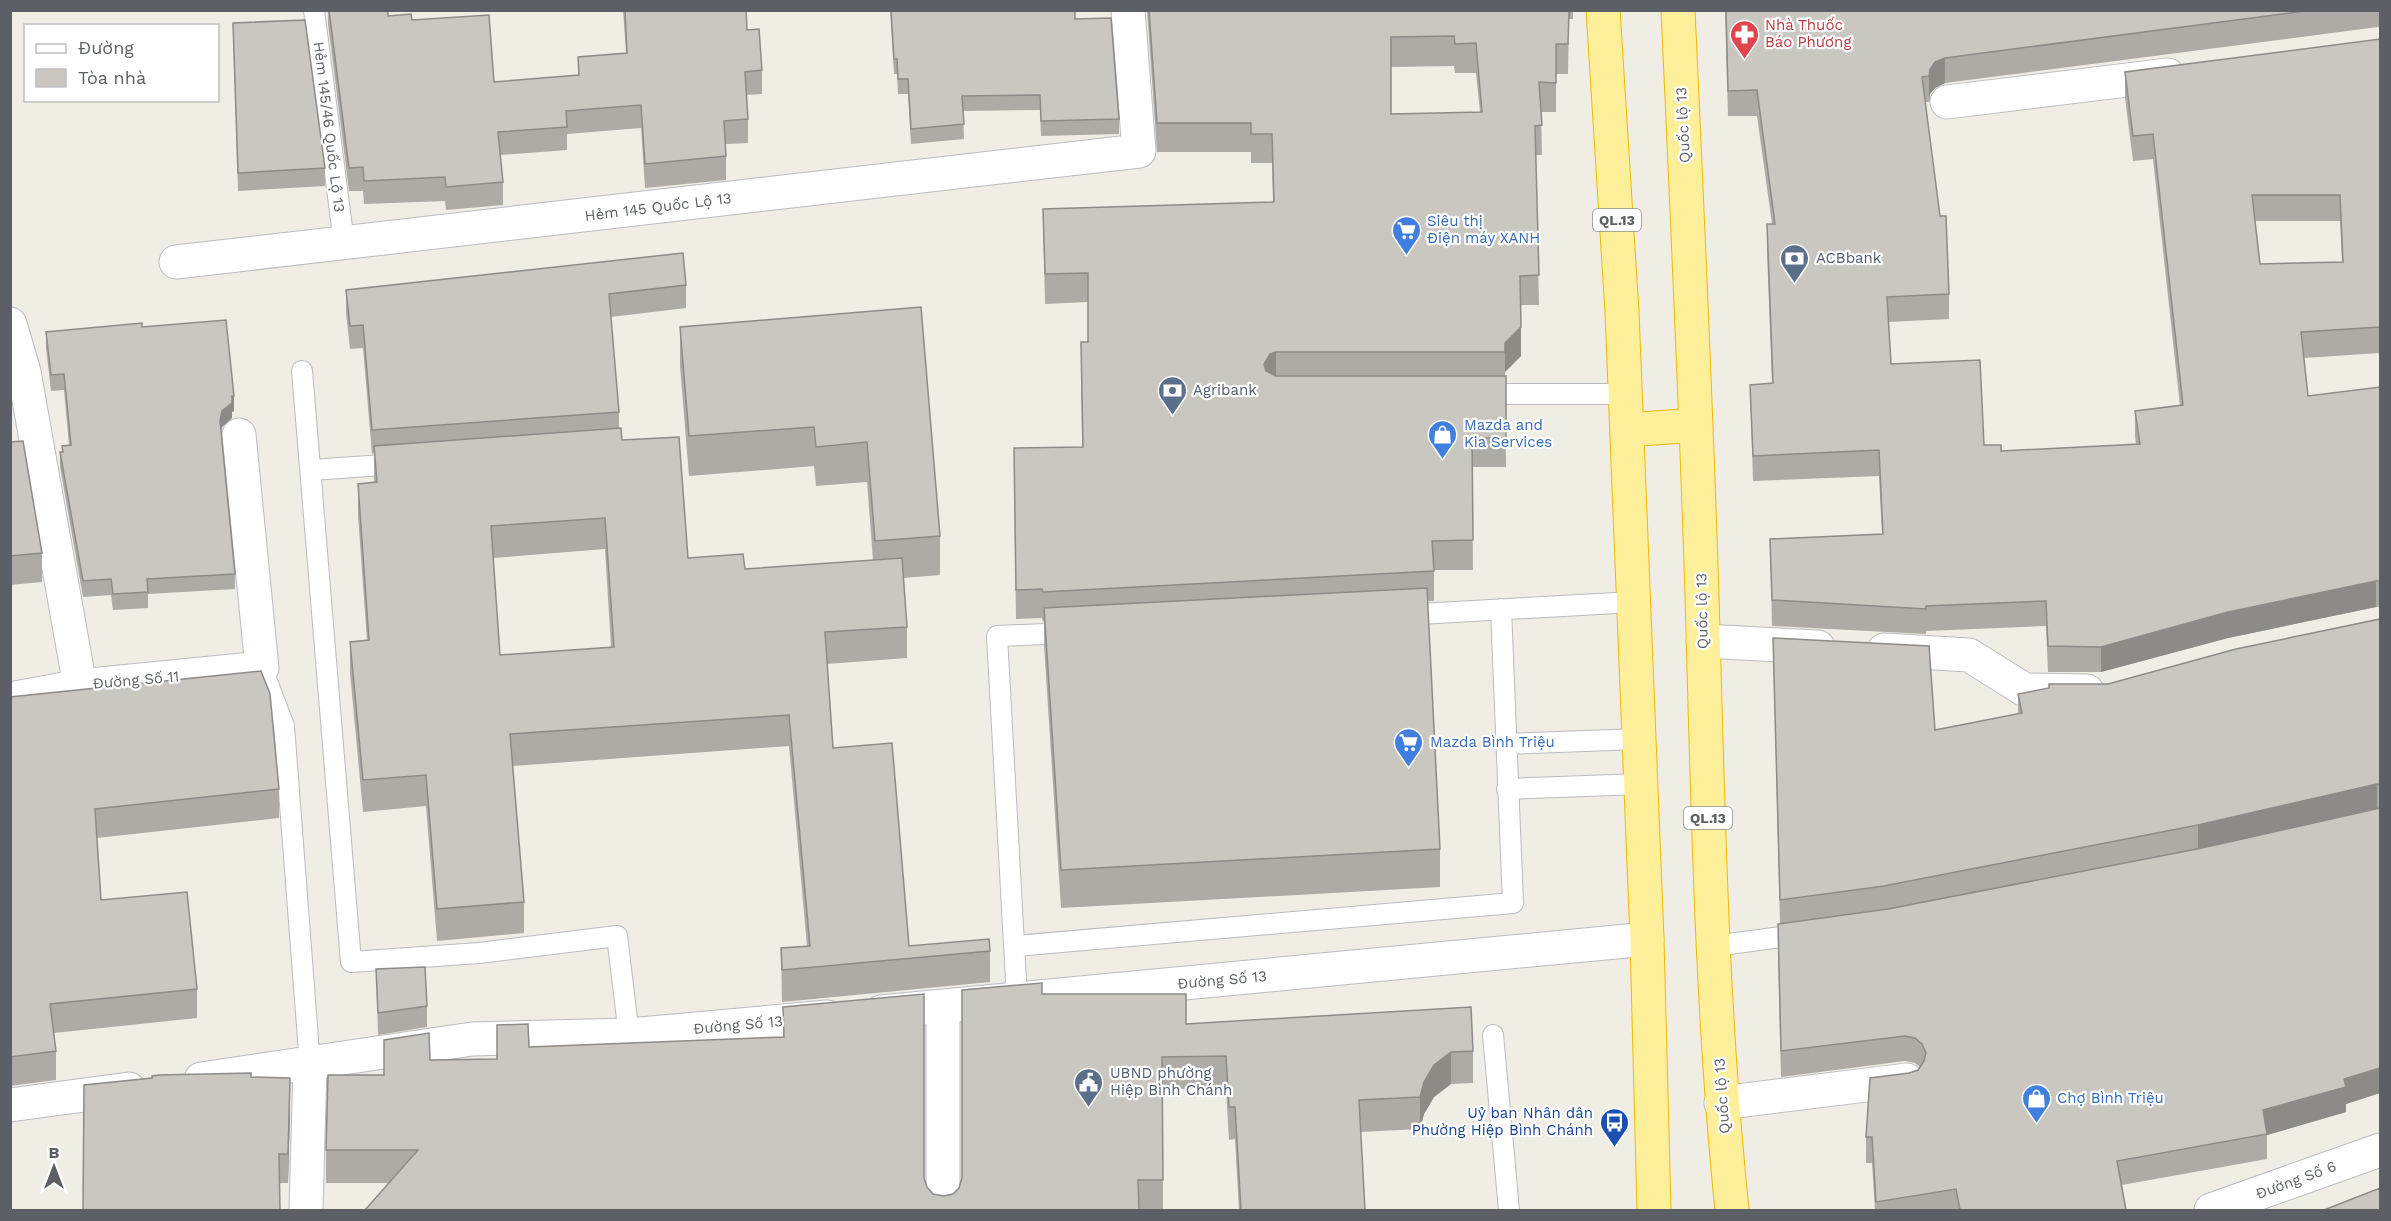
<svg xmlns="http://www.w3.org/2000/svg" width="2391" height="1221" viewBox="0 0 2391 1221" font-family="'Work Sans',sans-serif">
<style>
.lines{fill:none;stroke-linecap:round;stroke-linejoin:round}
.service-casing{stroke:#b9bbc0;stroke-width:22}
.minor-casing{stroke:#b9bbc0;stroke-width:35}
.trunk-casing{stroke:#f2b901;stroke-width:35}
.service{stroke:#fff;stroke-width:20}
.minor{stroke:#fff;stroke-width:33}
.trunk{stroke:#fef09b;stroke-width:33}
.wall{fill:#aeaba6;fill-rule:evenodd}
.shaded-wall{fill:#8d8b87}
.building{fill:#cac7c1;stroke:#8d8b87;stroke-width:1.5;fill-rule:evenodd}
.labels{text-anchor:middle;stroke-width:4.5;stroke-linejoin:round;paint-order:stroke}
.shield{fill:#fff;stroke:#8d8f93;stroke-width:1.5}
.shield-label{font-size:14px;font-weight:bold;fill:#5c5f65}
.health-label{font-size:15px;fill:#be3a42;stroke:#fff;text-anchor:start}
.street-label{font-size:15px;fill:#5c5f65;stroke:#fff}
.shop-label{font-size:15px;fill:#366cbe;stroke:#fff;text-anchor:start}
.service-label{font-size:15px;fill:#4e5e75;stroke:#fff;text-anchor:start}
.transit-label{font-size:15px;fill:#164399;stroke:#fff;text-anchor:end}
</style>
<rect width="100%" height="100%" fill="#efede4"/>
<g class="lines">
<defs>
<path id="service" d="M314,10L344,243
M302,371L351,962L479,953L617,936L629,1035
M1481,394H1626
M311,470L398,464
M1401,615L1634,602
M262,668L284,726L310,1065
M1506,744L1639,739
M1507,789L1641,784
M1015,946L1513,903L1501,609
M1714,946L1804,934
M1017,999L997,636L1069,633
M1493,1035L1509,1210"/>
<path id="minor" d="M1947,102L2168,75
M176,262L1139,151L1128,10
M10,324L24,372L80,686
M1703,641L1818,647
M1884,650L1969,655L2025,690L2087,691
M10,699L80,686L262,668L239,435
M943,1007V1210
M881,1012L1647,939
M201,1079L472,1039L629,1035L827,1017
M1721,1103L1907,1080
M10,1105L129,1089
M306,1210L310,1065
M2211,1210L2380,1150"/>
<path id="trunk" d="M1603,10L1622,312L1647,939L1654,1210
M1678,10C1687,206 1696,401 1702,596C1708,801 1711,1006 1732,1210
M1627,430L1696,425"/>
</defs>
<use href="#service" class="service-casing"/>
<use href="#minor" class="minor-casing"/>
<use href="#trunk" class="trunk-casing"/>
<use href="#service" class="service"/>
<use href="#minor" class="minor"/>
<use href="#trunk" class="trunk"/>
</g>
<path class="wall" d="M328,10L412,20L494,82L578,75V57L626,53L623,10H746L747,30L762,70V94L746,95L748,119V143L726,144V180L645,188L641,128L567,134V150L500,155L503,182V205L446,210L445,201L364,204L363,191H349L328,24Z
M890,10H1075V19L1119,119V134L1041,136L1040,110L963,111L964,139L911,144L908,94H898L897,74H894Z
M1147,10H1573V19H1569L1568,74H1556V112H1541L1542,155H1536L1539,305H1520L1521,356L1505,372L1506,467H1472L1473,570H1434V601H1427L1440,849V887L1061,908L1044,645V621L1043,622L1042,618L1016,619L1014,478L1082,447L1081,342H1088V302L1045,304L1043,209L1273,202L1272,163H1251V152H1157ZM1454,66L1455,73H1476L1480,112L1391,114V67Z
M1725,10H2380V28L2378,27L1945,83L1935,88L1930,94L1929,102H1925L1949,294V319L1889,322L1891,364L1984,445L2001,451L2136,444L2135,437V411L2180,406L2153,159L2133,161L2125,98V72L2380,39V353L2304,358L2308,396L2380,387V607H2376L2228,638L2101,672H2048L2046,626L1926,631V634L1772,626L1770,539L1882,534L1879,476L1753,481L1750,385L1772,383L1767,250V224H1772L1757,116H1728ZM2255,221H2340L2342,262L2260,264Z
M233,23L325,168V186L238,191Z
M686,285V308L611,317L619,412V428L622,440L688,558L745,569L873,560L867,482L816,486L814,466L689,476L680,366V327L921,307L940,536V575L903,578L907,627V658L827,664L833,748L909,946L990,951V982L782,1002L781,948L807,946L789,746L513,766L524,902V933L437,941L426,806L363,812L350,673V642L367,641L358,515V484L374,482V453L372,454L363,348L350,349L346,313V290ZM605,549L611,647L500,655L493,558Z
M142,327L234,411L232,412V418L222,427L221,431L235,574V589L148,594V608L113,610L111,595L83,597L60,467V452H62V446L69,445L64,390L51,391L46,348V332Z
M10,442L42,553V582L10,585Z
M2380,619V1093L2346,1104V1112L2267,1135V1159L2122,1185L2126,1210H1875L1872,1163H1866V1137L1909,1073L1918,1070L1920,1067L1915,1063L1905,1061L1781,1077L1778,950V924H1780L1773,638L1935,730L2018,714V694L2108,684Z
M10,697L279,789V818L97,838L101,900L197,989V1018L54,1033L56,1051V1080L10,1086Z
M376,969L427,1006V1027L378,1035Z
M1042,994L1186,1024L1473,1051V1083L1451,1084L1434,1097L1424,1114L1420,1129L1360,1132L1365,1210H1239L1235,1139L1229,1140L1226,1089H1163V1210H365L389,1183H326V1150L384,1075L430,1060L497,1059L529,1047L783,1037V1007L924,1178L927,1187L933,1194L944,1196L953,1194L959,1188Z
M251,1077L290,1108L288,1183H279Z"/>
<path class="shaded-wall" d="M1945,58V83L1935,88L1930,94L1929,102V76L1930,69L1935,62Z
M1521,327V356L1505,372V343Z
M1276,352V382L1270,384L1264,364L1270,354Z
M232,396H234V411L232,412V418L222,427L220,437V421L222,411Z
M2376,581V607L2228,638L2101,672V647L2228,612Z
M2377,784V809L2198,850V825Z
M1451,1052V1084L1434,1097L1424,1114L1420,1129V1097L1424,1082L1434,1065Z
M2380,1068V1093L2346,1104V1112L2267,1135L2263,1110L2344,1079Z
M290,1078V1108L288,1183V1154Z"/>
<path class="building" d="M329,10H388V16L411,14L412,20L489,15L494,82L579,75L578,57L627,53L625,10H746L747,30L759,29L762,70L745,72L748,119L724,121L726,156L645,164L641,105L566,111L567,127L498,132L503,182L446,187L445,177L364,181L363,167L349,168Z
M891,10H1075V19L1111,18L1119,119L1041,121L1040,95L962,96L964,124L911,129L908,79H898L897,59H894Z
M1149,10H1569L1568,44H1556V83L1539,82L1542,125L1535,126L1539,275L1520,276L1521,327L1505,343V352H1276L1270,354L1264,364L1266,371L1276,376H1506V438H1472L1473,540L1432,541L1434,571L1043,592L1042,589L1016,590L1014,448L1083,447L1081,342H1088V273L1045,274L1043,209L1274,202L1272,134H1251V123H1157ZM1454,36L1455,44L1476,43L1482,112L1391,114V37Z
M1726,10H2312L1945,58L1935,62L1930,69L1929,76L1922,77L1940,216H1946L1949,294L1887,297L1891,364L1980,360L1984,445H2001V451L2140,444L2135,411L2183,405L2153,134L2133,136L2125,72L2380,39V327L2301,332L2308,396L2380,387V581H2376L2228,612L2101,647L2048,646L2046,601L1926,606V609L1772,600L1770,539L1883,534L1879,450L1753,456L1750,385L1773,383L1767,224H1775L1757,90L1728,91ZM2252,195H2340L2343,262L2260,264Z
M305,20L325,168L238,173L233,23Z
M683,253L686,285L609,294L619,412L372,430L363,325L350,326L346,290Z
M921,307L940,536L875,541L867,442L816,447L814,427L689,436L680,327Z
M226,320L234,396H232V403L222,411L220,421L235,574L147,579L148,592L113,594L111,579L83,581L60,452H63L62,446L71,445L64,374L51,375L46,332L142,323V327Z
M621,428L622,440L679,437L688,558L743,554L745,569L902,558L907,627L825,632L833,748L892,743L909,946L989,939L990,951L782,970L781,948L810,946L789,715L510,734L524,902L437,909L426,775L363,780L350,642L369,640L358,484L377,482L374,446ZM605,518L614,647L500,655L491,526Z
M23,441L42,553L10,556V442Z
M1427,588L1440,849L1061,870L1044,608Z
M2380,619V784H2377L2198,825L1884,886L1780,900L1773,638L1929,646L1935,730L2022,713L2018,694L2049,688V684H2108L2236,649Z
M261,671L270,694L279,789L95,809L101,900L187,892L197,989L50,1004L56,1051L10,1057V697Z
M2380,808V1068L2344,1079L2346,1087L2263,1110L2267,1134L2117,1161L2126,1210H1960L1956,1189L1876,1202L1872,1137H1866L1870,1078L1909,1073L1918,1070L1924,1061L1926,1053L1922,1044L1915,1038L1905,1036L1781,1051L1778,924L1888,909L2202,848Z
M425,967L427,1006L378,1013L376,969Z
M1042,983V994H1186V1024L1471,1007L1473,1051L1451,1052L1434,1065L1424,1082L1420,1097L1359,1100L1365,1210H1241L1235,1107H1229L1226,1056L1162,1057L1163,1180H1138L1139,1210H365L418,1150H326L328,1075H384V1040L429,1033L430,1060L497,1059V1025L528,1024L529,1047L784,1037L783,1007L924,994V1178L927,1187L933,1194L944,1196L953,1194L959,1188L962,1178V990Z
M251,1073V1077L290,1078L288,1154H279L280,1210H83L84,1085L152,1078V1076L159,1075Z
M2380,1188V1210H2324Z"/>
<defs>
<symbol id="pharmacy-pin" viewBox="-11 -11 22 30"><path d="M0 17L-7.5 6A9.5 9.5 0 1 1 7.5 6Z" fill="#e0444e" stroke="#fff"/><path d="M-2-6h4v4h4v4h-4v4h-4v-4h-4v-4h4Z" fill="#fff"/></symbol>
<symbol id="supermarket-pin" viewBox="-11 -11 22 30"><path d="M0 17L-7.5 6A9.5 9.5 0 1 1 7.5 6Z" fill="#3f7fe0" stroke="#fff"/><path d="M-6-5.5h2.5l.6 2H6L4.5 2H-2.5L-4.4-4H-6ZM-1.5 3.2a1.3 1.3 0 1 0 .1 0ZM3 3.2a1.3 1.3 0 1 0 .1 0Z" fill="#fff"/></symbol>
<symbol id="bank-pin" viewBox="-11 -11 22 30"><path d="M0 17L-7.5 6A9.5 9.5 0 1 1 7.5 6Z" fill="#5c6f8a" stroke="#fff"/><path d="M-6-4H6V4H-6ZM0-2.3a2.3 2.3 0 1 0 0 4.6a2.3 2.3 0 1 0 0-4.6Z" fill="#fff"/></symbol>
<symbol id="shop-pin" viewBox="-11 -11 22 30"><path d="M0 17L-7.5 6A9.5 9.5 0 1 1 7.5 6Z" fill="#3f7fe0" stroke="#fff"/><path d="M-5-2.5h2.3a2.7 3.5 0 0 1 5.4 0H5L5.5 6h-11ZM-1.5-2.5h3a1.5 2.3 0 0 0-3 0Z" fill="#fff"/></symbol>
<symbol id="civic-pin" viewBox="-11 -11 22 30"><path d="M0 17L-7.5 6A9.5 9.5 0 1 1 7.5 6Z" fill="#5c6f8a" stroke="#fff"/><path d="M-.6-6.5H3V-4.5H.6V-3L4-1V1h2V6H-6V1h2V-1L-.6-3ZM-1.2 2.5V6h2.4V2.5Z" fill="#fff"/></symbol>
<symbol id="bus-pin" viewBox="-11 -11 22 30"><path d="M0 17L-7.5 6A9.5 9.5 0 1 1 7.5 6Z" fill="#1a4fb4" stroke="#fff"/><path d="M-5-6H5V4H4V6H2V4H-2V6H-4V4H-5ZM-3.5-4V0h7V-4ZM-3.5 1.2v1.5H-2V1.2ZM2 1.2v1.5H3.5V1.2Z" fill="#fff"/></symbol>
</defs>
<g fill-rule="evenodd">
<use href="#pharmacy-pin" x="1728" y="18" width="33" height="45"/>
<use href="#supermarket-pin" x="1390" y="214" width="33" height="45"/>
<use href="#bank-pin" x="1778" y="242" width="33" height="45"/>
<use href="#bank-pin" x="1156" y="374" width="33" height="45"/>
<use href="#shop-pin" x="1426" y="418" width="33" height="45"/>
<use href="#supermarket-pin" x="1392" y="726" width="33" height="45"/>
<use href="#civic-pin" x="1072" y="1066" width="33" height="45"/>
<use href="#shop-pin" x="2020" y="1082" width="33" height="45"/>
<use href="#bus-pin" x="1598" y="1106" width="33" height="45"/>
</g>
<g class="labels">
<g class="shield">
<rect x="1593" y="209" width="48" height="22" rx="4.5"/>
<rect x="1684" y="807" width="48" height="22" rx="4.5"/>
</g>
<g class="shield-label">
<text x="1617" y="225">QL.13</text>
<text x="1708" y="823">QL.13</text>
</g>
<g class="health-label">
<text x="1765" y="30">Nhà Thuốc<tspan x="1765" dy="17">Báo Phương</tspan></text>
</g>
<g class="street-label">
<text transform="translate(1683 125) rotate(-93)" y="5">Quốc lộ 13</text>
<text transform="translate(329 127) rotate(83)" y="5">Hẻm 145/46 Quốc Lộ 13</text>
<text transform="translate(658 207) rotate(-7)" y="5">Hẻm 145 Quốc Lộ 13</text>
<text transform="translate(1702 611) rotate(-91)" y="5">Quốc lộ 13</text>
<text transform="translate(136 680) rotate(-5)" y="5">Đường Số 11</text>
<text transform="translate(1222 980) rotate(-5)" y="5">Đường Số 13</text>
<text transform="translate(738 1025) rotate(-5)" y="5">Đường Số 13</text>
<text transform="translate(1722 1096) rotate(-94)" y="5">Quốc lộ 13</text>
<text transform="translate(2296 1180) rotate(-20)" y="5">Đường Số 6</text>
</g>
<g class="shop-label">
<text x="1427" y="226">Siêu thị<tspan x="1427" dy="17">Điện máy XANH</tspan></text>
<text x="1464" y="430">Mazda and<tspan x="1464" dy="17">Kia Services</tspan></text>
<text x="1430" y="747">Mazda Bình Triệu</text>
<text x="2057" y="1103">Chợ Bình Triệu</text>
</g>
<g class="service-label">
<text x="1816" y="263">ACBbank</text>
<text x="1193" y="395">Agribank</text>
<text x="1110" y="1078">UBND phường<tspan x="1110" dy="17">Hiệp Bình Chánh</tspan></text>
</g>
<g class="transit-label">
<text x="1593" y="1118">Uỷ ban Nhân dân<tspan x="1593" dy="17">Phường Hiệp Bình Chánh</tspan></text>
</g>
</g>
<rect width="2391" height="1221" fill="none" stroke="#5c5f65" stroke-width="24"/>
<rect x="24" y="24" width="195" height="78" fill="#ffffff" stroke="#bebfc1" stroke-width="1.5"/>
<rect x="36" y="44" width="30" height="9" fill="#ffffff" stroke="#bebfc1" stroke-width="1.5"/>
<text x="78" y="54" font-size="18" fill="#5c5f65">Đường</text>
<rect x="36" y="69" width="30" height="18" fill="#cac7c1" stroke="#bebfc1" stroke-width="1.5"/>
<text x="78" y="84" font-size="18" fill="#5c5f65">Tòa nhà</text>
<g transform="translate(54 1167)" stroke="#ffffff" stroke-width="4.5" paint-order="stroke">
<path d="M0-4.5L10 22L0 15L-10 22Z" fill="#5c5f65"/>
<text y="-9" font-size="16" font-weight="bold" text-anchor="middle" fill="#5c5f65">B</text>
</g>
</svg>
